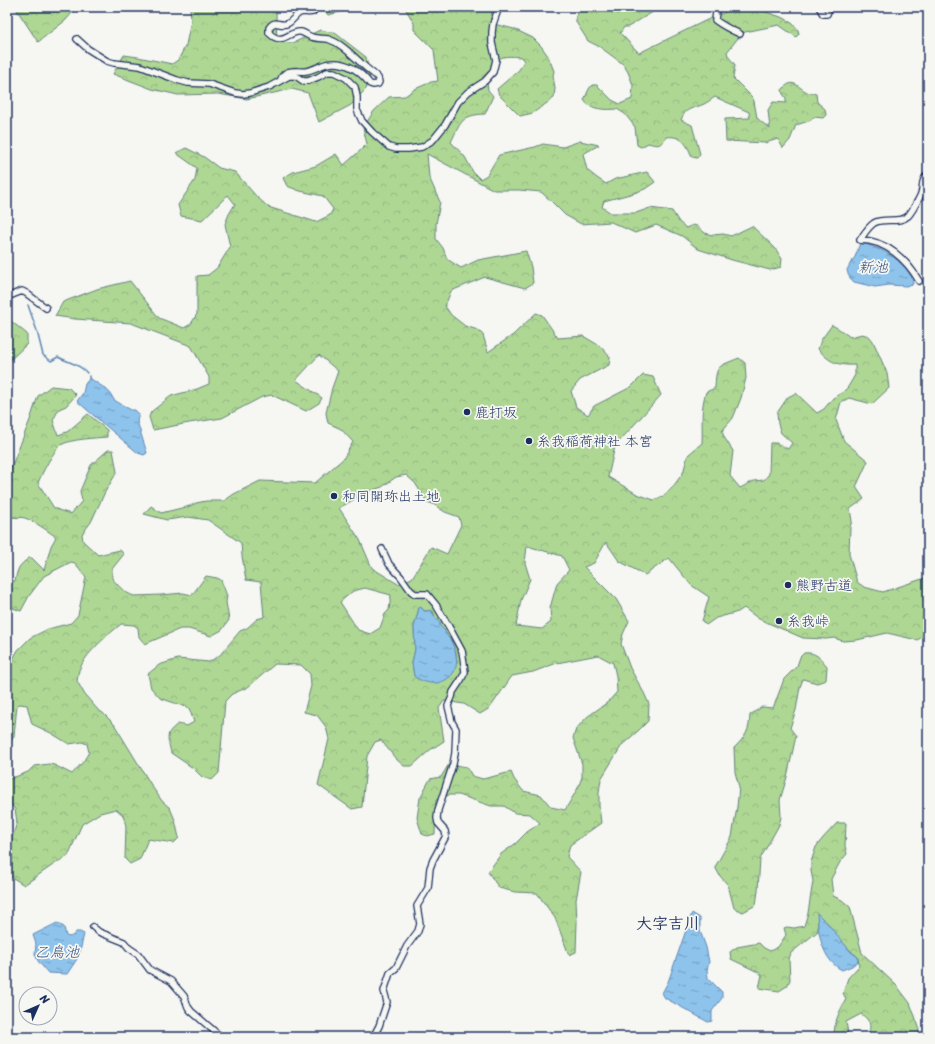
<svg xmlns="http://www.w3.org/2000/svg" width="935" height="1044" viewBox="0 0 935 1044" font-family="Sriracha,'Klee One',sans-serif">
<style>
.forest{fill:url(#forest-crowns);stroke:#648379;fill-rule:evenodd}
.water{fill:url(#water-ripples);stroke:#6088b3}
.lines{fill:none;stroke-linecap:round;stroke-linejoin:round}
.stream{stroke:#6088b3;stroke-width:1.5}
.street-casing{stroke:#1b2f5e;stroke-width:8}
.street{stroke:#f6f6f2;stroke-width:5.5}
.poi-dot{fill:#1b2f5e;stroke:#f6f6f2;stroke-width:1.5}
.labels{text-anchor:middle;stroke-width:3.5;stroke-linejoin:round;paint-order:stroke}
.poi-label{font-size:14px;fill:#1b2f5e;stroke:#f6f6f2;text-anchor:start}
.water-label{font-size:15px;font-style:italic;fill:#385482;stroke:#f6f6f2}
.quarter-label{font-size:16px;font-weight:bold;fill:#1b2f5e;stroke:#f6f6f2}
</style>
<defs>
<pattern id="forest-crowns" width="20" height="18" patternUnits="userSpaceOnUse"><rect width="20" height="18" fill="#aed794"/><path d="M2 6a3 3 0 1 1 6 0M12 15a3 3 0 1 1 6 0" fill="none" stroke="#95b982"/></pattern>
<pattern id="water-ripples" width="26" height="14" patternUnits="userSpaceOnUse"><rect width="26" height="14" fill="#8ec3ec"/><path d="M2 4q2-2 4 0t4 0M15 11q2-2 4 0t4 0" fill="none" stroke="#739fc2"/></pattern>
</defs>
<rect width="100%" height="100%" fill="#f6f6f2"/>
<filter id="ink" filterUnits="userSpaceOnUse"><feTurbulence type="fractalNoise" baseFrequency=".025" numOctaves="2"/><feDisplacementMap in="SourceGraphic" scale="8" xChannelSelector="R" yChannelSelector="G"/><feConvolveMatrix kernelMatrix="1 2 1 2 8 2 1 2 1" color-interpolation-filters="sRGB"/></filter>
<g filter="url(#ink)">
<path class="forest" d="M15,7H77L66,20L38,42Z
M190,7H278L276,15L277,42L293,43L320,30L335,33L366,57L370,78L366,89L351,105L319,122L308,93L292,89L247,99L218,94L178,95L152,89L113,74L124,55L138,57L172,64L178,60L186,45L191,21Z
M321,7H355L352,9L328,15Z
M396,7H493L490,23L514,29L533,38L541,46L548,56L554,71L553,76L555,88L554,98L533,113L520,116L499,95L497,89L519,70L524,61L521,57C498,55 499,57 486,75L488,90L493,96L485,114C461,115 461,122 451,142L465,157L473,172L480,179L487,175L499,155L535,147L543,144L563,147L580,141L599,145L583,154L587,170L597,178L606,184L615,179L647,172L655,182L645,189L634,193L604,201L602,207L611,213H636L650,208L672,211L679,222L686,228L693,225L697,226L705,233L712,235L723,234L731,236L752,226L775,248L782,259L781,267L770,270L732,260L698,249L682,236L656,225L635,233L611,222L581,224L565,215L551,201L541,192L519,190H494L427,154L429,177L440,202L436,224V239L443,248L447,259L461,268L478,260L526,251L531,267L533,283L525,288L485,277L451,291L445,306L451,315L465,326L478,330L483,335L488,352L513,335L536,313L542,315L558,338L583,336L600,346L610,357L609,365L580,380L571,391L576,407L588,415L594,406L631,387L643,375L653,377L661,395L615,446L608,477L637,494L654,500L663,496L672,488L683,473L688,455L702,443C703,425 700,410 706,392L715,388C716,364 718,367 739,358L745,363L746,378L741,398L733,418L722,431L724,437L733,451L730,476L740,488L754,481L764,480L769,474L770,443H776L788,449L792,443L781,433L778,424L777,413L788,397L796,393L817,413L824,409L833,398L843,392L848,387L855,375V365C838,366 829,362 818,349L821,340L832,325L839,329L850,337L862,334L869,336L873,341L887,373L889,388L872,404L849,398L841,402L836,420L844,441L868,461L856,487L864,499L850,509L852,521L850,527L849,554L857,582L864,587L883,592L928,577V634L917,640L887,633L857,640L843,641L834,638L826,639L803,638L759,619L744,608L738,612L716,618L706,625L702,621L709,597L691,585L669,558L645,575L619,561L606,542L594,563L584,567L616,599L629,621L623,634L621,644L630,668L644,693L649,704L648,721L639,730L622,745L601,779L599,792V806L601,823L570,845L567,857L581,872L576,900L577,922L576,952L569,955L555,918L537,893L515,892L499,888L488,872L501,854L515,844L527,832L540,823L530,814L515,813L504,806H491L459,795H449L436,800L435,834L427,836L422,834L417,818L420,798L430,779L441,777L449,764L467,767L472,776L483,779L511,772L514,779L523,791L541,795L551,807L565,810L578,788L582,777V764L573,738L576,729L587,717L608,702L617,692L616,676L613,663L598,655L557,663L533,672L512,676L490,708L480,714L464,704L444,701L439,708L444,741L430,750L412,766H404L395,758L381,740L375,742L367,756L362,807L352,809L318,785L329,739L326,727L317,715L304,712L311,686L310,674L301,665L275,664L248,687L232,694L225,701L219,773L212,780L202,777L193,768L171,753C168,738 164,734 178,724L187,726L194,722L189,708L160,698L151,688L148,674L159,665L178,659L209,662L220,655L240,631L247,628L257,619L264,617L261,582L246,580L242,556L241,543L208,520L188,517L167,520L144,514L151,506L161,513L190,506L196,503L206,501H224L234,494L260,481L315,483L343,459L353,442L341,429L328,423L326,413L332,388L338,371L319,355L296,380L322,398L319,403L306,411L272,395L262,397L222,418L189,423L153,430L149,417L151,412L171,396L197,389L209,384V377L191,346L131,323L75,319L55,316L63,302L97,289L130,281L159,318L184,328L191,324L197,314V276L208,275L217,268L230,247L225,224L229,214L235,204L228,195L202,220L181,216L178,205L195,180L197,168L176,153L186,148L204,157L219,168L235,172L256,196L268,207L316,222L330,215L333,209L323,196L300,191L287,186L283,178L293,172L316,166L336,154L344,165L362,149L367,144L363,128L374,111L389,97L405,96L415,89L431,82L438,81L434,50L414,30V23L405,8ZM406,475L415,483L427,502L433,504L445,512L459,517L461,525L447,554L431,547L412,578L398,584L372,568L360,540L339,508L367,492L382,487L396,477ZM527,546L562,556L569,570L557,583L550,608L551,622L542,629L516,626L521,600L530,579L525,563ZM365,588L391,595L389,610L385,614L380,628L370,634L358,630L340,602L353,591ZM419,608H422L423,611H433L435,617L440,623V626L443,629L446,635L451,640L456,653L457,662L414,676L412,663L415,649L414,627Z
M578,7H661L628,27H624L620,33L639,53L709,19L737,7H751L784,18L792,23L798,30L799,34L796,37L779,25L745,32L738,38L727,52L728,56L735,65L733,78L752,97L754,101L757,118L770,129L768,110L773,102L786,103V98L783,94L782,90C793,77 796,86 807,92C809,93 813,93 816,94L817,102L825,109L826,115L823,118L814,117L809,121L796,125L790,140L783,148L778,139L765,143L726,141L725,119L750,118L749,112L715,97C712,99 708,102 704,104C694,109 685,107 681,120L692,125L700,154L697,158L692,157C687,144 682,135 666,137C660,146 659,146 648,143L641,147L637,145L635,127L625,114L617,109C607,110 589,110 584,100L589,89L592,85H597L612,100L620,104L632,99L633,85L628,72L623,64L600,47L588,41L576,22V17Z
M7,321H11L27,334V344L7,363Z
M51,386L69,388L76,395L66,406L59,409L53,420L58,435L67,432L88,414L107,430V437C96,438 70,439 61,445C53,451 42,473 38,483L54,508L61,511L71,514L82,501L80,491L91,465L108,450H113L117,472L105,492L91,522L82,534L83,541L98,555L120,550L124,554L112,569V578C118,586 125,593 134,596L161,595L183,593L192,595L206,576L217,578L221,580L227,596L226,602L229,620L222,630L211,636L189,629H180L145,644L139,637L138,628L134,625L121,624C108,635 88,651 81,666C78,670 78,677 77,681L85,695L98,710L103,713L114,724L153,788L162,801L170,808L175,820L179,838L174,843L148,839L140,859L130,864L125,859L126,826L123,815L116,809L100,813L82,824L68,856L56,863L24,885L7,874L8,852L17,822L15,809L11,805L7,806V780L28,772L34,766L49,764L54,765L72,774L83,762L89,752L87,744L82,742L69,744L51,733L32,724L27,705L20,704L17,705L14,736L7,748V667L9,666L18,650L30,638L48,629L71,623L78,615L86,577L75,563L71,562L44,576L29,596L21,611L13,608L7,601C7,593 6,585 15,581C18,568 18,566 29,558H32L44,570L51,546L56,537C48,531 34,521 25,518C17,516 15,520 7,514V478L30,420L38,396Z
M804,653C816,652 819,657 827,666L826,680L817,683L803,679L800,687L796,710L790,728L796,736L787,777L780,800L781,817L779,825L760,859L758,890L756,905L743,912L734,908L728,885L720,876L715,867L732,837L737,807L739,787L735,772L734,748C746,736 749,732 750,715L762,707L773,708L780,690L784,679L797,666L800,657Z
M837,823H846L845,846L847,854L840,862L831,879L833,896L842,900L850,907L862,953L897,986L910,1003L919,1027L918,1037H867C872,1026 871,1021 861,1014L846,1022L848,1033L846,1037H834C834,1021 839,1013 846,999L843,993L848,978L859,966L858,957C842,945 832,928 818,914V931L791,953L789,959L790,980L787,986L779,991L759,988L762,975L758,972L731,959L730,952L737,947L759,943L764,948L770,951L778,947L786,935L784,928L787,927L794,928L804,926L808,913L813,881L811,871V862L816,847L823,838Z"/>
<path class="water" d="M860,243C879,247 895,255 907,270C910,275 913,278 913,284L906,286L889,285L875,287L854,282L850,278L848,274L847,270L850,264L855,257Z
M89,379H91L106,389L110,393L114,400L131,410H135L139,414L137,421L141,434L147,453L144,455L138,453L93,415L77,401L83,393L85,384Z
M420,607L422,608L424,611H428L431,610L435,617L440,623V626L445,631C446,636 449,637 451,641C460,658 460,678 437,683C429,684 420,681 414,676L412,663L415,649L414,627L419,608Z
M692,913L700,918V931L706,947L709,962L707,970L708,978L722,992V998L712,1011V1021L708,1022L665,998L662,993L668,982Z
M817,913L828,924L851,952L858,957V961L852,966L842,970C822,960 818,933 817,913Z
M57,923L64,927L66,936C71,938 72,936 76,932H80L84,934L79,956L67,974L48,973L38,961L35,954L36,944L33,935Z"/>
<g class="lines">
<path class="stream" d="M28,305L37,331L43,355L51,361L58,357C67,362 80,364 87,373
M89,379V376"/>
<defs>
<path id="street" d="M719,7L716,12L715,20C723,26 731,30 740,34
M819,7L823,14H827L828,11V7
M77,39L88,49L107,61L114,63L140,66L177,80L188,83L209,84L235,93L243,94L250,93L269,87L289,76H296L303,81H308L318,77L327,72H334L346,78L355,87L357,97V110L362,121L372,132L389,147L396,149H409L422,147L433,140L445,125L458,102L468,92L485,81L493,72L496,60L492,43V32L493,24L499,7
M281,79C285,68 296,72 306,71C313,70 319,66 326,64C344,60 359,70 370,84L373,85L378,84L379,82L378,78L375,75C370,71 365,67 361,63C351,54 341,43 328,39C323,38 317,39 312,37C308,36 305,33 301,32C289,30 283,47 269,33V28C275,19 278,26 286,24C291,23 294,17 298,14C302,10 308,14 313,12L315,7
M860,240C864,234 868,227 874,223C884,217 899,224 908,216C911,213 919,199 921,194C924,185 920,183 928,174
M860,240C886,240 907,260 919,281
M7,297L22,291L26,293L46,308
M93,927L99,932L124,942L129,948L138,954L150,970L171,981L184,996L188,1007L191,1011L221,1037
M373,1037L379,1026L387,1002L384,991L390,973L396,968L407,946L418,931L420,924L417,906L428,888L430,868L433,860L446,836L445,831L438,823L437,818L438,810L453,764L455,753L456,729L452,722L448,706L452,697L453,692L461,680L465,672L464,664L462,651L449,627L436,605L427,594H415L411,591L401,577L389,564L382,549"/>
</defs>
<use href="#street" class="street-casing"/>
<use href="#street" class="street"/>
</g>
</g>
<g class="poi-dot">
<circle cx="467" cy="412" r="4"/>
<circle cx="529" cy="441" r="4"/>
<circle cx="334" cy="496" r="4"/>
<circle cx="788" cy="585" r="4"/>
<circle cx="779" cy="621" r="4"/>
</g>
<g class="labels">
<g class="poi-label">
<text x="475" y="417">鹿打坂</text>
<text x="537" y="446">糸我稲荷神社 本宮</text>
<text x="342" y="501">和同開珎出土地</text>
<text x="796" y="590">熊野古道</text>
<text x="787" y="626">糸我峠</text>
</g>
<g class="water-label">
<text x="873" y="272">新池</text>
<text x="57" y="957">乙鳥池</text>
</g>
<g class="quarter-label">
<text x="668" y="929">大字吉川</text>
</g>
</g>
<rect width="935" height="1044" fill="none" stroke="#f6f6f2" stroke-width="24"/>
<rect x="12" y="12" width="911" height="1020" fill="none" stroke="#1b2f5e" stroke-width="1.5" filter="url(#ink)"/>
<g transform="translate(38 1006) rotate(45)"><circle r="19" fill="#f6f6f2" stroke="#9ea6b7"/>
<path d="M0-3L7 15L0 10L-7 15Z" fill="#1b2f5e"/>
<text y="-6" font-size="11" font-weight="bold" text-anchor="middle" fill="#1b2f5e">N</text>
</g>
</svg>
